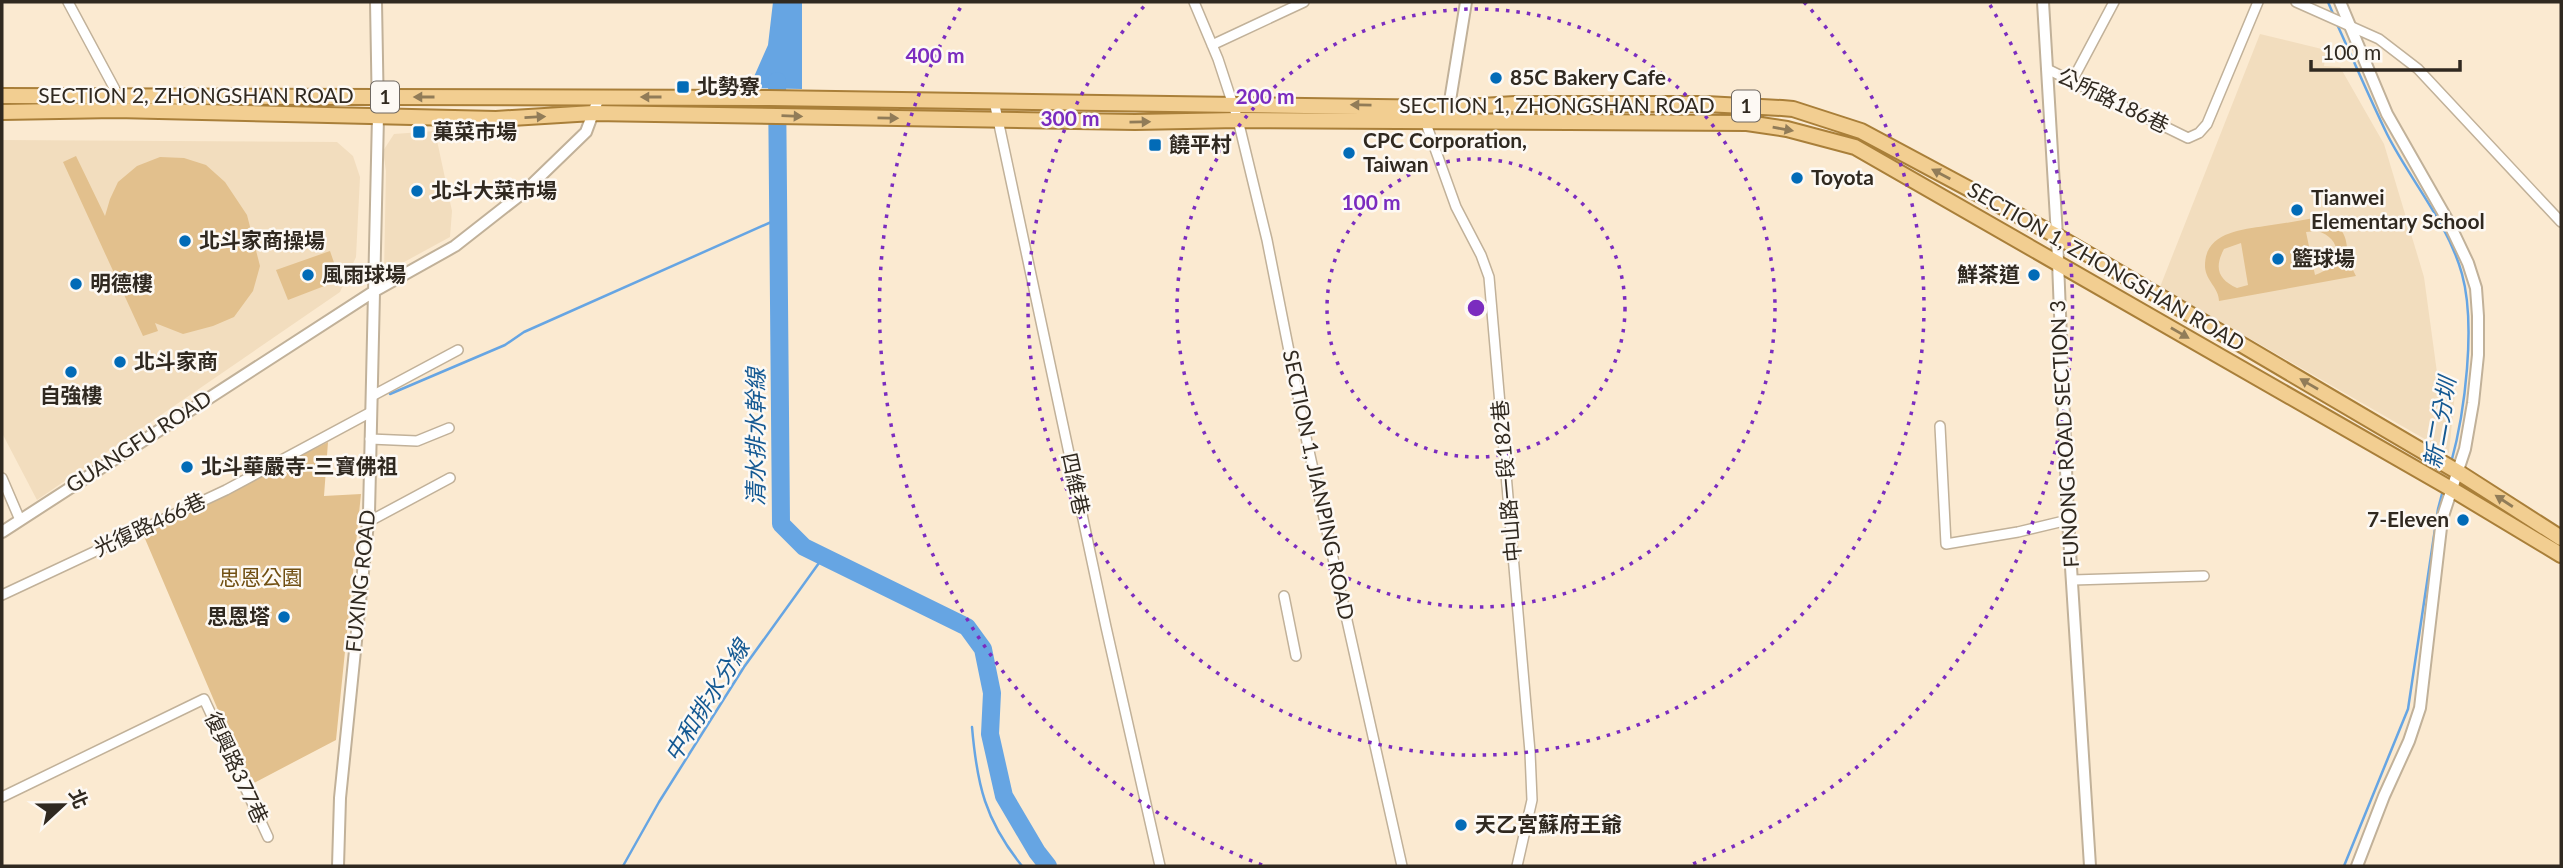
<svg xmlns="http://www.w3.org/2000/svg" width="2563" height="868" viewBox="0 0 2563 868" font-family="Lato,'Noto Sans TC',sans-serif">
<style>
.built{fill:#f2ddbe}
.green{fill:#e2c08d;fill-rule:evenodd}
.water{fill:#66a5e3}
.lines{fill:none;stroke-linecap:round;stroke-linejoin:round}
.stream{stroke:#66a5e3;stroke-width:2.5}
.river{stroke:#66a5e3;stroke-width:18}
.minor-casing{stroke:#c1b199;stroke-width:12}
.tertiary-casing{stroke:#c1b199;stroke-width:14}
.primary-casing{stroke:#a97f39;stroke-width:18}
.minor{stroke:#fff;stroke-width:9}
.tertiary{stroke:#fff;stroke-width:10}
.primary{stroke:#f2ce91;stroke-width:14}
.oneway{fill:#917c58}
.ring{fill:none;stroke:#7b2cbf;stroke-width:3.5;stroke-dasharray:3.5 7}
.poi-dot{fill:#026bb7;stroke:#fdf9f4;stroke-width:2.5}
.labels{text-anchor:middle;stroke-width:5;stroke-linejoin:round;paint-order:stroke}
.shield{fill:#fdf9f4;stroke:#6e6760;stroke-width:2}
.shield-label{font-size:19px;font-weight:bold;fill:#302920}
.poi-label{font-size:21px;font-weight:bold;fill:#302920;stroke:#fdf9f4;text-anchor:start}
.street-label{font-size:21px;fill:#302920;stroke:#fdf9f4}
.park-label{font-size:21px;fill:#704f12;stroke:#fdf9f4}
.water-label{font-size:23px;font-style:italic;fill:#155992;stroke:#fdf9f4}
.centre{fill:#7b2cbf;stroke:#fdf9f4;stroke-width:3.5}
.ring-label{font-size:21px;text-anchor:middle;font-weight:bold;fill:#7b2cbf;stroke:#fdf9f4;stroke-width:5;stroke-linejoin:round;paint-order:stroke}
</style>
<rect width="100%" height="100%" fill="#fbead1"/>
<path class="built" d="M2260,34L2326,50L2324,66L2340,67L2384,144L2424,277L2438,380L2456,382L2449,453L2160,287Z
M435,131L452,211L450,237L384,273L386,171L383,151L394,134Z
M2,140L337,142L353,156L360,177L356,257L340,292L37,500L2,433Z"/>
<path class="green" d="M76,156L105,216L110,199L118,182L137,166L160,157L184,158L206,165L225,182L247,215L260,266L253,291L234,317L213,326L183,334L155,323L158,331L143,336L63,162Z
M2314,218C2345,221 2350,239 2346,267L2353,270L2356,276L2219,301C2219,288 2206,281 2205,267C2204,233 2239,230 2265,226C2281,224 2298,221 2314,218ZM2317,231C2345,239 2341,267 2315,275L2306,232ZM2241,243L2248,285L2237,288C2218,279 2214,268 2224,249Z
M330,251L340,280L288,300L276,270Z
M328,442L324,496L361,494L336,740L250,785L143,534Z"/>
<path class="water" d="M773,2H802V89L749,88L768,45Z"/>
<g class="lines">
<path class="stream" d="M2328,2L2334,16
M2336,22C2353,59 2369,97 2387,134C2410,180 2448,223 2462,274C2476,325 2465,412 2451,463
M390,394L505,345L524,332L778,219
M972,727C977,785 985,820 1022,866
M623,866L659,802L744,667L824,556
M2344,866L2408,709L2438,509L2443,490"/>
<path class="river" d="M777,81L781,524L804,547L967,627L983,649L992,693L990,734L1004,796L1037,852L1048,866"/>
<defs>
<path id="minor" d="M68,2L118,95V98
M1194,2L1218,59L1238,120L1267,240L1307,442L1402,866
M2296,2L2379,39L2418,69L2561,222
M1212,45L1304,2
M2047,69L2188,138L2199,133L2207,124L2258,2
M2072,81L2114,2
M994,101L1106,627L1160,866
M1424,118L1456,207L1481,255L1489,277L1530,752L1532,800L1517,866
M372,396L458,350
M1940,426L1946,544L2018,532L2068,520
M370,439L417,441L449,428
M2,478L20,520
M368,522L450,478
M2073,580L2204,576
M2,595L226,490L371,412
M1284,596L1296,656
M2,797L204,699L268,837"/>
<path id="tertiary" d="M2043,2L2057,236L2068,520L2090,866
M2340,2L2387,114L2448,221L2468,263L2476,288L2478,316V355L2473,403L2465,449L2442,519L2420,708L2409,741L2384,796L2357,866
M1448,113L1466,2
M2,532L373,292L455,246L524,192L586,132L599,97
M338,866L340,798L369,513L378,116L376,2"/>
<path id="primary" d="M2,96L769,98L1448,108L1515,104H1706L1782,108L1793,109L1861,131L2057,236L2458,472L2561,538
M2,112L116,110L496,119L593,113L1135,122L1238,120L1747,123L1787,129L1855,147L2453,490L2561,555"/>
</defs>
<use href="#minor" class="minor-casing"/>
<use href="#tertiary" class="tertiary-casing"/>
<use href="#primary" class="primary-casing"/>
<use href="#minor" class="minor"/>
<use href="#tertiary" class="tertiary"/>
<use href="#primary" class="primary"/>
</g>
<defs><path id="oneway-solid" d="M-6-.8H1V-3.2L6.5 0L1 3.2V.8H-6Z" transform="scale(1.75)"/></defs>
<g class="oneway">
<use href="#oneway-solid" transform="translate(424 97) rotate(180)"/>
<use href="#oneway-solid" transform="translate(651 97) rotate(-180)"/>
<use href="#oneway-solid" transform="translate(1361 105) rotate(-179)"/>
<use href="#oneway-solid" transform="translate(792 116) rotate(2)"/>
<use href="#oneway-solid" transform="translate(535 117) rotate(-3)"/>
<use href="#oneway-solid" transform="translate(888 118) rotate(1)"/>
<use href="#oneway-solid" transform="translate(1140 122) rotate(-1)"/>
<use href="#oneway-solid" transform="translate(1783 129) rotate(10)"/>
<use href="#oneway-solid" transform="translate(1941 174) rotate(-152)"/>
<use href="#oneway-solid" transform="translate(2180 333) rotate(30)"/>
<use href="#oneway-solid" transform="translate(2309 384) rotate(-150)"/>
<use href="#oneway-solid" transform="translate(2504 501) rotate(-147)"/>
</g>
<g class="ring">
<circle cx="1476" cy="308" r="149"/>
<circle cx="1476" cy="308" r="299"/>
<path d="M1804 2A448 448 0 1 1 1148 2"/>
<path d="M1262 865A597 597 0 0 1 962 5M1990 5A597 597 0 0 1 1690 865"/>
</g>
<g class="poi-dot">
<circle cx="1496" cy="78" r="7"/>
<rect x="676" y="80" width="14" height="14" rx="3.5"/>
<rect x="412" y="125" width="14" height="14" rx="3.5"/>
<rect x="1148" y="138" width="14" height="14" rx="3.5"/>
<circle cx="1349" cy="153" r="7"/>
<circle cx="1797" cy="178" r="7"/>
<circle cx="417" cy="191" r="7"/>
<circle cx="2297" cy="210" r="7"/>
<circle cx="185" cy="241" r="7"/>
<circle cx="2278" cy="259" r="7"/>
<circle cx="308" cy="275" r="7"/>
<circle cx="2034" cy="275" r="7"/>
<circle cx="76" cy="284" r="7"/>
<circle cx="120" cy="362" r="7"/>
<circle cx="71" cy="372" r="7"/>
<circle cx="187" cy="467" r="7"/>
<circle cx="2463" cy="520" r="7"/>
<circle cx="284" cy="617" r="7"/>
<circle cx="1461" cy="825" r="7"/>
</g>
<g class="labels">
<g class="shield">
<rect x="371" y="81.5" width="28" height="31" rx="5"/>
<rect x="1732" y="90.5" width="28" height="31" rx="5"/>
</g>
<g class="shield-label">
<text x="385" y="104">1</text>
<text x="1746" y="113">1</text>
</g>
<g class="poi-label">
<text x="1510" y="85">85C Bakery Cafe</text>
<text x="697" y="94">北勢寮</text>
<text x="433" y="139">菓菜市場</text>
<text x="1363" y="148">CPC Corporation,<tspan x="1363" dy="24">Taiwan</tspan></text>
<text x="1169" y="152">饒平村</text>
<text x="1811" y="185">Toyota</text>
<text x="431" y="198">北斗大菜市場</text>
<text x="2311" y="205">Tianwei<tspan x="2311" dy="24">Elementary School</tspan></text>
<text x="199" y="248">北斗家商操場</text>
<text x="2292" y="266">籃球場</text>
<text x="322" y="282">風雨球場</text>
<text x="2020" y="282" text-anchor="end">鮮茶道</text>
<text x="90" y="291">明德樓</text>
<text x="134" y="369">北斗家商</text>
<text x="71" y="403" text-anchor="middle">自強樓</text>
<text x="201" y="474">北斗華嚴寺-三寶佛祖</text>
<text x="2449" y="527" text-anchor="end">7-Eleven</text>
<text x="270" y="624" text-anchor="end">思恩塔</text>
<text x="1475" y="832">天乙宮蘇府王爺</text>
</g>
<g class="street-label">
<text x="196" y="103">SECTION 2, ZHONGSHAN ROAD</text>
<text transform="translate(2113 101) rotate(26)" y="7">公所路186巷</text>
<text x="1557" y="113">SECTION 1, ZHONGSHAN ROAD</text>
<text transform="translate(2106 267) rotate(30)" y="7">SECTION 1, ZHONGSHAN ROAD</text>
<text transform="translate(2065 434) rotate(-93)" y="7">FUNONG ROAD SECTION 3</text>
<text transform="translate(139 442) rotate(-33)" y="7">GUANGFU ROAD</text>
<text transform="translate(1507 481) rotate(-95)" y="7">中山路一段182巷</text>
<text transform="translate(1075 484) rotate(78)" y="7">四維巷</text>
<text transform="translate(1318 485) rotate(78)" y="7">SECTION 1, JIANPING ROAD</text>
<text transform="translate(150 525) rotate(-25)" y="7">光復路466巷</text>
<text transform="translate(361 581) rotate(-84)" y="7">FUXING ROAD</text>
<text transform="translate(236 768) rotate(65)" y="7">復興路377巷</text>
</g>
<g class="park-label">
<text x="261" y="585">思恩公園</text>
</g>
<g class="water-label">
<text transform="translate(2440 423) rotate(-80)" y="8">新二分圳</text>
<text transform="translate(756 437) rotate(-90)" y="8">清水排水幹線</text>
<text transform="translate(707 701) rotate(-58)" y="8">中和排水分線</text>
</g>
</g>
<circle cx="1476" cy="308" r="10" class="centre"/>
<g class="ring-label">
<text x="935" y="63">400 m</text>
<text x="1265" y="104">200 m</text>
<text x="1070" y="126">300 m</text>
<text x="1371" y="210">100 m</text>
</g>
<rect width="2563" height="868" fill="none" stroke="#302920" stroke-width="7"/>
<g transform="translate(63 805) rotate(68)" stroke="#fdf9f4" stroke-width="5" paint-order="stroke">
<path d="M0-5L12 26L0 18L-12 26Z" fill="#302920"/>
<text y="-10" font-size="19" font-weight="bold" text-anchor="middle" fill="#302920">北</text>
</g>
<path d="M2311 60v10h149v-10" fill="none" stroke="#302920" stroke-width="3.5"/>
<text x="2322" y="60" font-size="21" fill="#302920" stroke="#fdf9f4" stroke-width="5" paint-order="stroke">100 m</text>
</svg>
